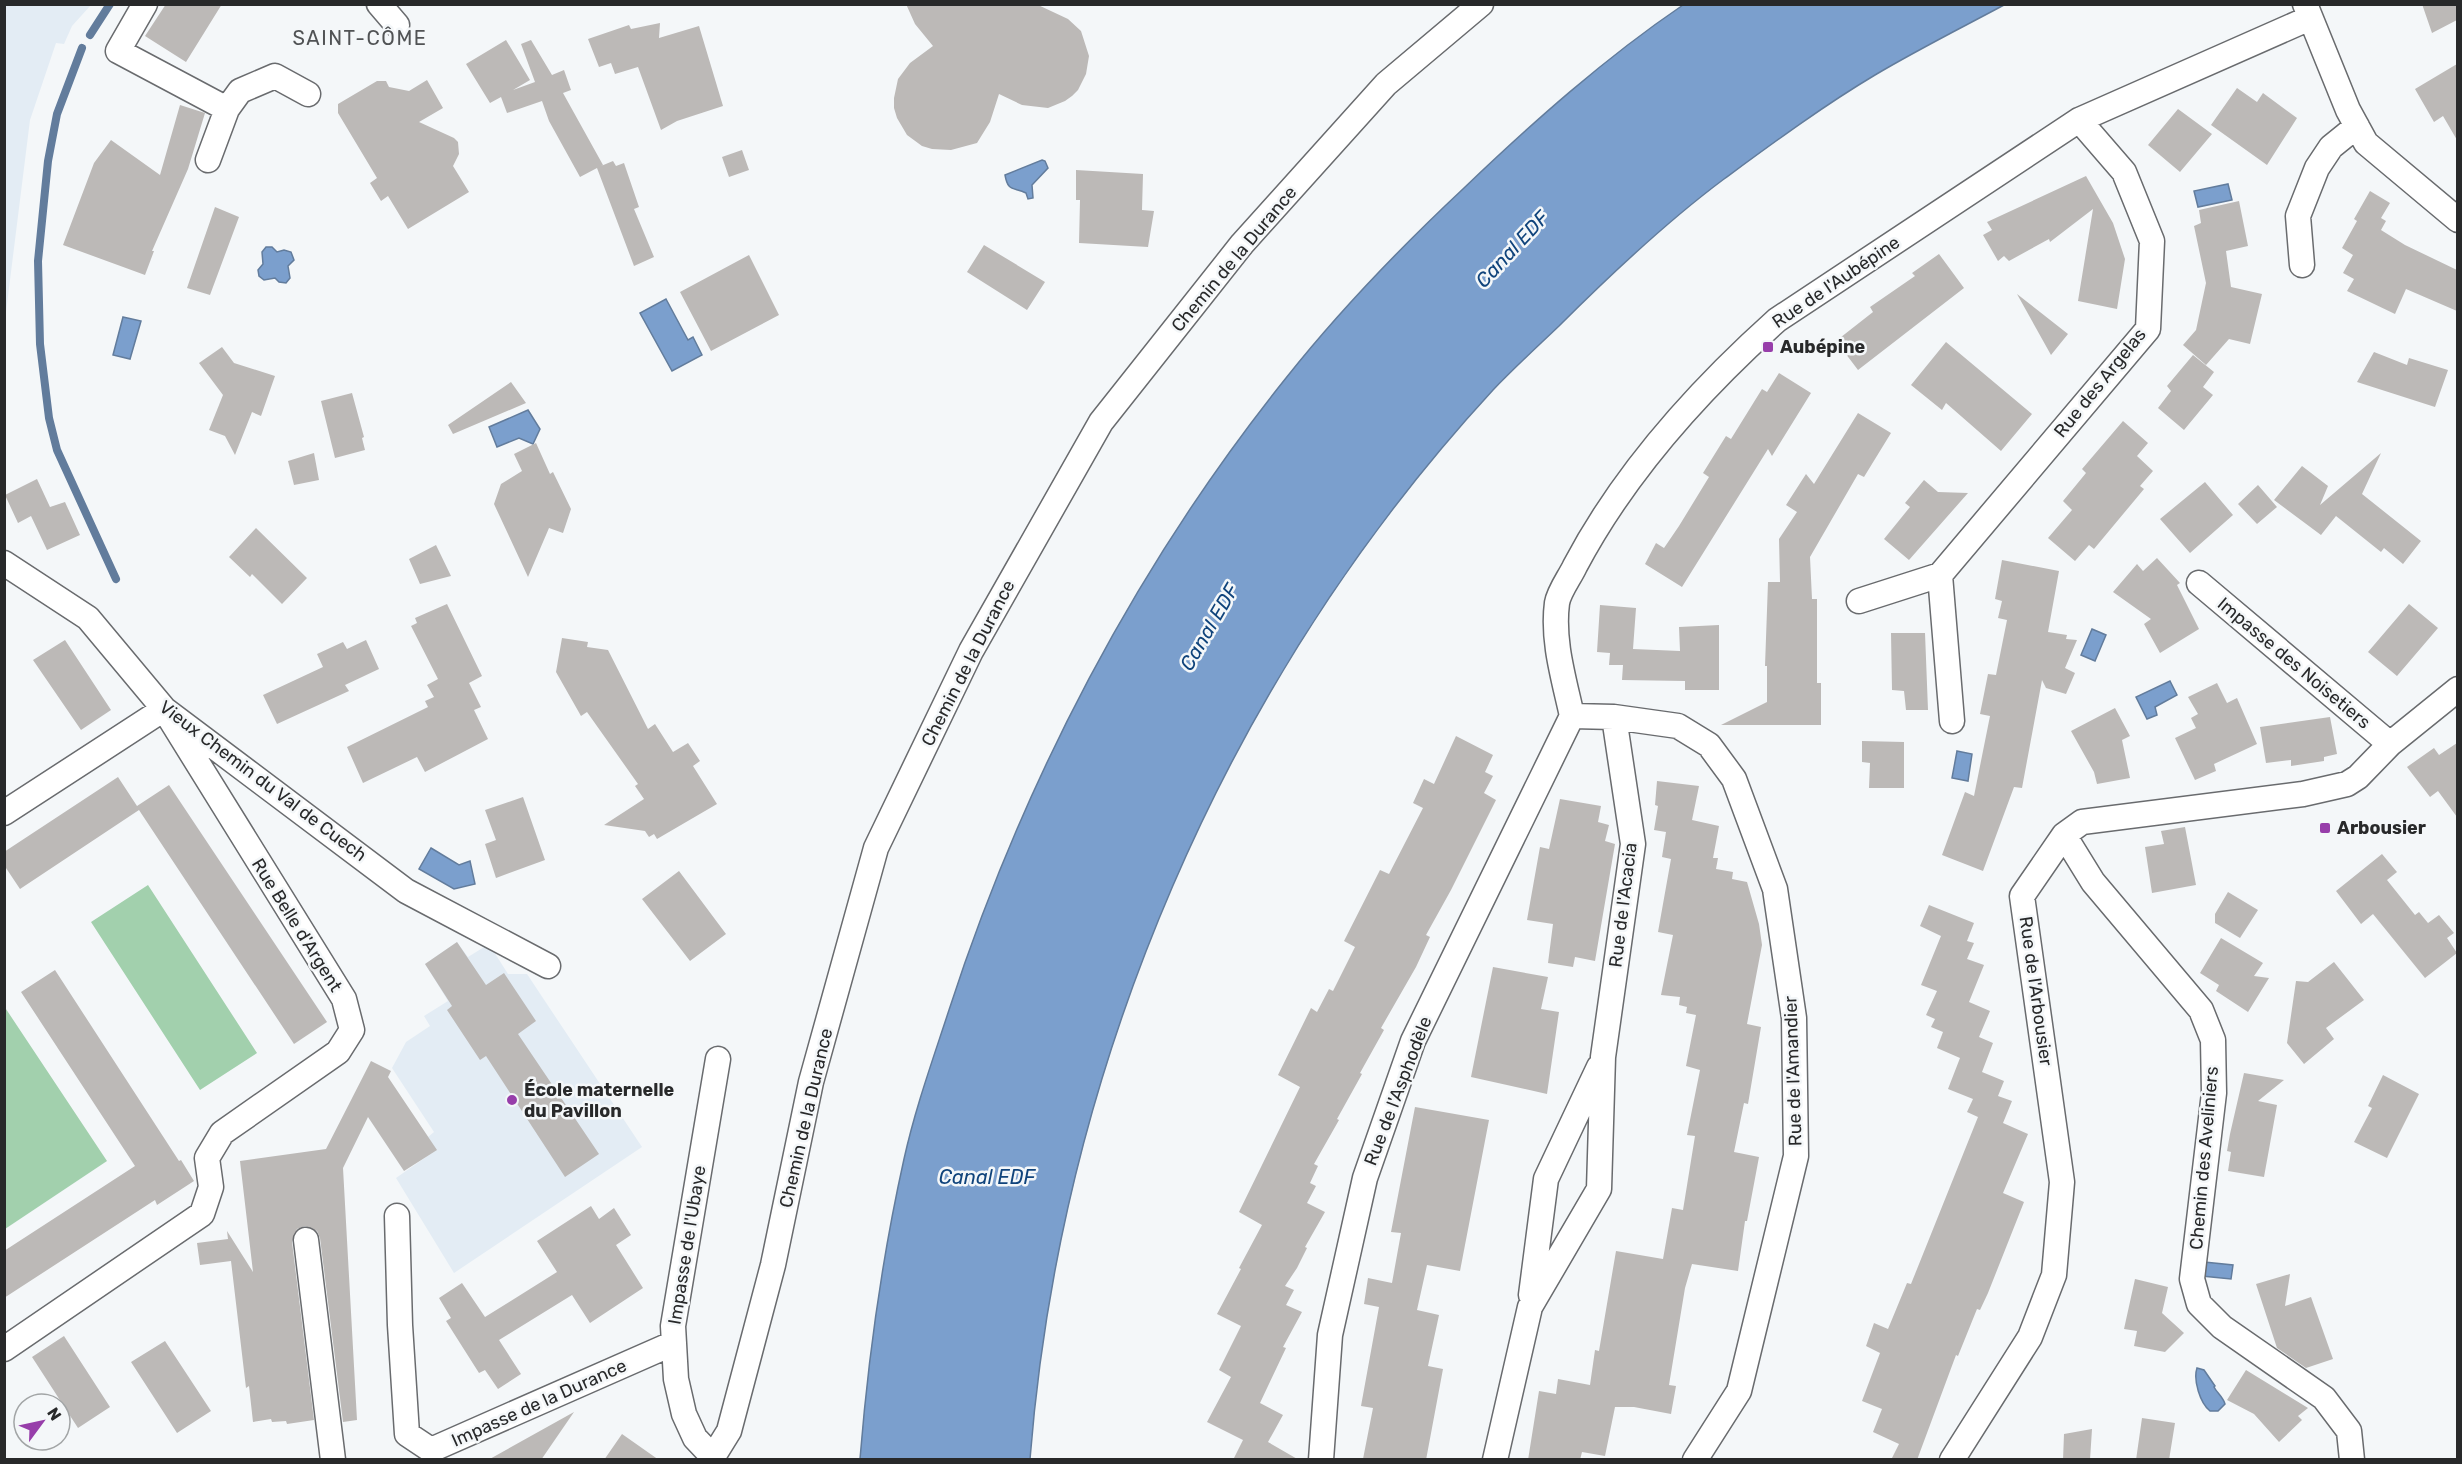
<svg xmlns="http://www.w3.org/2000/svg" width="2462" height="1464" viewBox="0 0 2462 1464" font-family="Rubik,sans-serif">
<style>
.built{fill:#e3ecf4}
.green{fill:#a2d0ad}
.water{fill:#7b9fcd;stroke:#627c9c;stroke-width:1.5}
.lines{fill:none;stroke-linecap:round;stroke-linejoin:round}
.stream{stroke:#627c9c;stroke-width:8}
.building{fill:#bcb9b7}
.street-casing{stroke:#696b6e;stroke-width:27}
.street{stroke:#fff;stroke-width:24}
.poi-dot{fill:#973eaa;stroke:#f4f7f9;stroke-width:2}
.labels{text-anchor:middle;stroke-width:5;stroke-linejoin:round;paint-order:stroke}
.street-label{font-size:18px;fill:#28292a;stroke:#f4f7f9}
.poi-label{font-size:18px;font-weight:bold;fill:#28292a;stroke:#f4f7f9;text-anchor:start}
.neighbourhood-label{font-size:20px;letter-spacing:1.5px;fill:#515355;stroke:#f4f7f9}
.water-label{font-size:20px;font-style:italic;fill:#0f437b;stroke:#f4f7f9}
</style>
<rect width="100%" height="100%" fill="#f4f7f9"/>
<path class="built" d="M5,4L91,5L72,26L64,44L56,43L30,120L5,320Z
M457,942L468,957L489,944L508,974H527L642,1147L454,1273L396,1178L436,1150L428,1137L434,1132L392,1068L406,1042L430,1026L424,1016L448,1001L425,964Z"/>
<path class="green" d="M148,885L257,1053L200,1090L91,922Z
M4,1006L107,1161L5,1229H4Z"/>
<path class="water" d="M1683,5H2004C1961,28 1917,50 1875,75C1823,106 1773,143 1724,179C1665,223 1611,274 1559,326C1537,347 1514,368 1493,390C1225,681 1061,1066 1030,1459H860C868,1359 882,1258 904,1159C915,1109 933,1059 949,1010C1023,782 1136,565 1286,378C1340,310 1401,247 1464,188C1533,122 1605,58 1683,5Z
M1042,160L1045,161L1048,168L1032,185L1033,198L1028,199L1026,193C1013,187 1008,192 1005,175Z
M2228,184L2232,200L2198,207L2194,191Z
M266,247H272L277,252L284,250L291,252L294,260L288,266L290,278L286,283L279,282L275,278L264,280L259,276L258,270L263,264L262,252Z
M666,299L688,340L693,337L702,355L672,371L640,313Z
M123,317L141,321L130,359L113,355Z
M528,410L540,429L533,444L519,438L497,447L489,427Z
M2092,629L2106,635L2095,661L2081,655Z
M2170,681L2177,695L2155,707L2157,715L2147,719L2136,697Z
M1957,751L1972,754L1968,781L1952,778Z
M431,848L459,865L470,861L475,884L454,889L419,869Z
M2204,1262L2233,1265L2231,1279L2202,1276Z
M2197,1368L2204,1370L2215,1386L2214,1387C2217,1393 2223,1397 2225,1404L2218,1411H2210C2200,1403 2193,1380 2197,1368Z"/>
<g class="lines">
<path class="stream" d="M90,35L110,4
M82,48L57,114L48,161L38,261L40,344L49,418L57,450L116,579"/>
</g>
<path class="building" d="M166,4H222L186,62L145,36Z
M906,4H1036L1068,19L1081,31L1089,56L1086,74L1078,90L1072,96L1065,101L1048,108L1022,105L999,94L990,122L977,143L951,150L932,149L922,146L907,135L897,118L894,108V98L898,79L910,63L933,46L915,24Z
M2422,4H2457V20L2432,33Z
M660,23L659,38L699,26L723,106L677,121L661,130L638,67L615,74L611,63L599,67L588,39L629,25L631,29Z
M506,40L530,80L513,90L535,82L521,44L531,40L552,75L564,70L571,90L563,93L603,165L601,166L613,161L616,166L624,163L639,207L634,209L654,257L634,266L597,168L580,177L549,121L542,101L507,113L501,97L490,103L466,64Z
M2457,64V140L2443,116L2434,122L2415,89Z
M427,80L443,108L419,122L454,138L458,142L459,154L453,166L469,192L408,229L388,196L381,201L370,183L377,178L338,113V104L377,81H386L389,87L409,91Z
M2237,88L2257,102L2263,93L2297,118L2267,165L2211,125Z
M180,105L205,113L188,169L152,251H154L145,275L63,245L94,163L111,140L160,175Z
M2178,109L2212,134L2180,172L2148,145Z
M742,150L749,170L729,177L722,157Z
M1076,170L1143,174L1142,210L1154,211L1148,247L1079,243L1080,200H1076Z
M2086,176L2113,223L2125,259L2117,309L2078,301L2093,209L2050,242L2049,239L2009,261L2004,256L1998,261L1983,235L1992,230L1987,222Z
M2370,191L2390,203L2381,218L2386,221L2381,230L2405,245L2457,270V311L2406,289L2395,314L2347,291L2354,279L2343,273L2353,255L2342,248L2357,221L2354,219Z
M2239,201L2248,246L2226,251L2231,287L2262,294L2250,344L2229,339L2206,365L2183,345L2196,330L2206,283L2194,226L2201,223L2199,210Z
M215,207L239,217L210,295L187,288Z
M984,245L1045,282L1027,310L967,272Z
M1939,254L1964,288L1858,370L1836,341L1873,312L1870,307L1915,276L1912,273Z
M749,255L779,315L711,351L680,292Z
M2017,294L2068,334L2051,355Z
M1946,342L2032,414L2001,451L1946,403L1942,410L1911,385Z
M222,347L234,363L275,376L261,416L252,412L235,455L225,436L209,430L223,395L199,363Z
M2374,352L2407,365L2409,358L2448,370L2435,407L2357,382Z
M2193,355L2214,372L2203,387L2213,395L2184,430L2158,408L2171,391L2167,386Z
M1779,373L1811,393L1772,456L1768,449L1682,587L1645,564L1656,543L1664,548L1679,526L1709,477L1703,473L1726,436L1731,439L1762,389L1767,392Z
M511,382L526,403L453,434L448,425Z
M352,393L364,437L362,438L365,450L335,458L321,401Z
M1858,413L1891,433L1864,477L1858,474L1810,557L1812,599H1817V683H1821V725H1721L1767,702V666H1765L1768,582H1780L1779,539L1797,512L1786,505L1806,474L1814,484Z
M2123,421L2148,443L2137,456L2153,471L2140,486L2144,489L2094,549L2089,545L2075,561L2048,538L2072,510L2063,501L2086,473L2082,469Z
M536,443L550,474L553,472L571,509L563,533L549,528L528,577L494,504L501,484L522,471L514,454Z
M314,453L319,480L294,485L288,461Z
M2381,453L2362,494L2421,541L2403,564L2384,548L2381,552L2336,516L2321,535L2274,500L2302,466L2328,486L2320,505Z
M37,479L50,507L65,502L80,535L47,550L31,516L18,523L5,495Z
M1924,480L1938,492L1968,493L1909,560L1884,539L1910,507L1905,503Z
M2205,482L2233,515L2190,553L2160,519Z
M2258,485L2277,507L2257,524L2238,504Z
M256,528L307,578L282,604L252,574L250,577L229,557Z
M436,545L451,576L420,584L409,559Z
M2157,558L2180,583L2177,585L2199,629L2160,653L2144,624L2151,619L2113,592L2137,564L2143,571Z
M2002,560L2059,571L2048,632L2067,635L2066,639L2077,640L2065,668L2075,673L2066,694L2046,688L2042,680L2022,788L2014,787L1983,871L1942,855L1965,792L1974,796L1990,716L1980,714L1988,674L1996,675L2007,620L1998,618L2002,601L1995,599Z
M447,604L482,676L469,683L481,707L474,710L488,739L425,772L417,757L363,783L347,747L428,707L425,701L434,697L427,685L438,679L411,626L417,623L415,618Z
M2409,604L2438,628L2397,676L2368,652Z
M1600,605L1636,608L1633,649L1680,651L1679,627L1719,625V690H1685V681L1622,680L1623,665H1609L1610,653L1597,652Z
M1891,633H1925L1928,710H1906L1904,691L1892,690Z
M562,638L588,642L587,647L608,650L648,729L655,724L673,752L688,743L700,761L693,766L717,804L657,839L654,834L649,837L645,831L604,825L644,799L635,786L638,784L587,712L581,716L556,672Z
M65,640L111,710L81,730L33,660Z
M366,640L379,669L345,685L349,691L277,724L263,695L323,667L317,654L343,642L347,649Z
M2217,683L2227,703L2237,698L2257,744L2214,764L2216,771L2195,780L2175,738L2196,728L2191,718L2198,714L2188,697Z
M2115,708L2130,736L2122,740L2130,778L2097,784L2094,772L2071,731Z
M2330,717L2337,754L2324,757V761L2291,766V760L2266,763L2260,727Z
M1456,736L1493,755L1485,772L1493,776L1484,793L1496,800L1451,890L1426,935L1430,937L1416,967L1381,1028L1384,1030L1360,1073L1362,1074L1337,1119L1339,1120L1314,1164L1318,1166L1310,1183L1316,1186L1307,1203L1325,1212L1305,1247L1307,1248L1297,1268L1285,1286L1294,1290L1286,1305L1302,1312L1283,1347L1286,1348L1260,1403L1283,1415L1268,1442L1299,1460H1233L1243,1440L1207,1422L1231,1377L1219,1370L1241,1326L1217,1314L1241,1269L1239,1268L1262,1225L1239,1212L1300,1087L1278,1075L1311,1008L1317,1012L1329,989L1333,991L1355,947L1344,941L1380,870L1389,874L1423,808L1413,803L1424,779L1434,784Z
M1862,741L1904,742V788H1869L1870,763L1862,762Z
M2457,743V817L2438,791L2430,797L2407,767L2434,748L2439,755Z
M118,777L137,806L169,785L327,1022L294,1044L139,810L20,889L4,865V852Z
M1657,781L1699,786L1692,820L1719,826L1713,858H1718L1716,869L1733,872L1732,879L1747,882L1759,924L1762,945L1747,1024L1761,1027L1748,1104L1744,1103L1734,1152L1759,1157L1747,1221H1745L1738,1271L1692,1264L1685,1288L1669,1385L1676,1386L1671,1414L1634,1407H1615L1605,1456L1582,1452L1580,1460H1528L1539,1391L1556,1394L1558,1379L1590,1385L1595,1350L1599,1351L1616,1251L1663,1259L1672,1208L1683,1210L1695,1136L1687,1135L1700,1070L1686,1066L1696,1015L1686,1013L1687,1007L1679,1005L1680,997L1661,995L1673,935L1658,932L1671,859L1662,857L1666,832L1654,830L1658,806L1655,805Z
M523,797L545,860L496,878L485,844L496,840L485,810Z
M1560,799L1601,806L1598,822L1609,825L1605,841L1615,844L1595,961L1575,957L1573,967L1548,963L1553,924L1527,920L1540,847L1549,849Z
M2185,827L2196,885L2152,893L2145,847L2164,844L2161,831Z
M2382,854L2397,872L2387,880L2415,915L2419,912L2428,923L2439,915L2454,933L2447,938L2457,953L2425,978L2373,914L2361,924L2336,891Z
M679,871L726,934L690,961L642,899Z
M2228,892L2258,910L2240,938L2215,923V914Z
M1929,905L1974,923L1967,941L1974,943L1967,959L1984,965L1969,1002L1990,1011L1979,1037L1993,1043L1982,1072L2004,1081L1998,1096L2012,1101L2003,1123L2028,1134L2003,1193L2024,1202L1988,1293L1980,1310L1977,1309L1958,1356L1956,1355L1917,1460H1891L1899,1444L1873,1432L1882,1409L1862,1401L1880,1353L1866,1346L1874,1323L1888,1329L1907,1283L1911,1284L1978,1117L1967,1112L1973,1099L1948,1089L1960,1058L1937,1048L1943,1032L1931,1027L1935,1019L1926,1015L1937,991L1921,985L1941,936L1920,926Z
M2221,938L2263,963L2254,976L2269,978L2248,1012L2216,991L2219,985L2200,973Z
M457,942L486,985L504,973L536,1021L518,1034L599,1154L565,1177L486,1056L480,1060L447,1010L452,1006L425,964Z
M2334,962L2364,1000L2326,1028L2334,1039L2304,1064L2287,1043L2296,981L2308,982Z
M1493,967L1548,977L1541,1009L1559,1012L1547,1094L1471,1077Z
M55,970L179,1161L181,1160L194,1181L157,1205L155,1200L4,1298V1251L135,1166L21,992Z
M371,1061L391,1071L388,1077L437,1150L404,1171L368,1117L343,1168L357,1420L343,1422L320,1238L317,1231L305,1226L297,1229L292,1242L314,1420L287,1424L286,1421L272,1422L271,1419L253,1422L249,1386L246,1388L231,1261L200,1265L197,1243L228,1239L227,1231L253,1272L240,1161L326,1149Z
M2244,1073L2284,1080L2258,1101L2277,1105L2264,1177L2228,1171L2231,1152L2227,1151L2230,1134Z
M2383,1075L2419,1094L2387,1158L2354,1142L2372,1108L2368,1106Z
M1415,1107L1489,1120L1460,1271L1427,1265L1417,1310L1439,1315L1428,1366L1443,1369L1426,1460L1363,1459L1373,1408L1361,1406L1379,1307L1364,1304L1368,1278L1392,1283L1401,1233L1391,1232Z
M591,1206L599,1219L614,1208L631,1235L616,1245L643,1288L590,1323L572,1295L499,1340L521,1374L498,1389L485,1370L479,1373L446,1321L451,1318L439,1298L462,1283L485,1317L557,1272L537,1241Z
M2290,1274L2285,1306L2311,1297L2333,1359L2306,1368L2277,1348L2256,1284Z
M2135,1279L2168,1287L2162,1313L2184,1333L2165,1352L2134,1346L2137,1331L2124,1329Z
M64,1336L110,1407L78,1428L32,1357Z
M165,1341L211,1411L177,1433L131,1362Z
M2246,1370L2308,1408L2298,1416L2302,1420L2279,1442L2254,1414L2227,1400Z
M574,1412L541,1460H488Z
M2142,1418L2175,1423L2169,1460H2136Z
M2092,1429L2090,1460H2063L2064,1434Z
M622,1434L659,1460H604Z"/>
<g class="lines">
<defs>
<path id="street" d="M145,4L118,51L227,109L240,91L275,76L308,94
M379,4L397,25
M2305,4L2348,110L2366,143L2458,220
M208,160L227,109
M2302,265L2298,216L2317,168L2331,147L2357,126
M4,563L88,618L164,709L406,891L548,966
M2199,583L2390,744
M1859,601L1940,575
M1572,716C1564,679 1552,641 1557,603C1559,591 1570,577 1575,566C1624,473 1699,390 1777,320L2079,120L2310,18
M1572,716L1614,717L1678,726L1709,745L1734,779L1775,889L1794,1018L1796,1156L1739,1391L1695,1460
M1952,721L1940,575L2148,329L2152,241L2124,172L2079,120
M4,813L164,709L344,999L352,1030L338,1052L222,1133L207,1158L211,1187L202,1214L4,1349
M2064,835L2093,882L2201,1010L2213,1040L2214,1093L2192,1279L2199,1304L2222,1327L2324,1398L2349,1431L2352,1460
M397,1216L400,1325L407,1434L431,1450L674,1343
M306,1240L333,1460
M1531,1295L1546,1179L1599,1067
M713,1457L695,1438L684,1414L676,1379L673,1326L718,1059
M711,1460L729,1431L773,1265L811,1082L876,848L971,651L1101,422L1242,244L1386,84L1481,4
M1321,1460L1330,1335L1365,1178L1413,1041L1572,716
M1495,1460L1530,1307L1599,1189L1603,1057L1633,844L1614,717
M1952,1460L2030,1337L2054,1275L2062,1182L2022,896L2064,835L2082,822L2303,794L2347,784L2358,777L2390,744L2458,689"/>
</defs>
<use href="#street" class="street-casing"/>
<use href="#street" class="street"/>
</g>
<g class="poi-dot">
<rect x="1762" y="341" width="12" height="12" rx="3"/>
<rect x="2319" y="822" width="12" height="12" rx="3"/>
<circle cx="512" cy="1100" r="6"/>
</g>
<g class="labels">
<g class="street-label">
<text transform="translate(1234 259) rotate(-50)" y="6">Chemin de la Durance</text>
<text transform="translate(1836 282) rotate(-34)" y="6">Rue de l'Aubépine</text>
<text transform="translate(2100 383) rotate(-51)" y="6">Rue des Argelas</text>
<text transform="translate(968 663) rotate(-63)" y="6">Chemin de la Durance</text>
<text transform="translate(2294 663) rotate(40)" y="6">Impasse des Noisetiers</text>
<text transform="translate(263 781) rotate(37)" y="6">Vieux Chemin du Val de Cuech</text>
<text transform="translate(1623 905) rotate(-83)" y="6">Rue de l'Acacia</text>
<text transform="translate(297 925) rotate(58)" y="6">Rue Belle d'Argent</text>
<text transform="translate(2036 991) rotate(82)" y="6">Rue de l'Arbousier</text>
<text transform="translate(1793 1071) rotate(-92)" y="6">Rue de l'Amandier</text>
<text transform="translate(1398 1091) rotate(-69)" y="6">Rue de l'Asphodèle</text>
<text transform="translate(806 1118) rotate(-77)" y="6">Chemin de la Durance</text>
<text transform="translate(2204 1158) rotate(-85)" y="6">Chemin des Aveliniers</text>
<text transform="translate(687 1245) rotate(-81)" y="6">Impasse de l'Ubaye</text>
<text transform="translate(539 1403) rotate(-24)" y="6">Impasse de la Durance</text>
</g>
<g class="poi-label">
<text x="1780" y="353">Aubépine</text>
<text x="2337" y="834">Arbousier</text>
<text x="524" y="1096">École maternelle<tspan x="524" dy="21">du Pavillon</tspan></text>
</g>
<g class="neighbourhood-label">
<text x="360" y="45">SAINT-CÔME</text>
</g>
<g class="water-label">
<text transform="translate(1512 249) rotate(-47)" y="7">Canal EDF</text>
<text transform="translate(1209 627) rotate(-60)" y="7">Canal EDF</text>
<text x="987" y="1184">Canal EDF</text>
</g>
</g>
<rect width="2462" height="1464" fill="none" stroke="#28292a" stroke-width="12"/>
<g transform="translate(42 1422) rotate(57)"><circle r="28" fill="#f4f7f9" stroke="#a2a5a6" stroke-width="1.5"/>
<path d="M0-4.5L10 22L0 15L-10 22Z" fill="#973eaa"/>
<text y="-9" font-size="16" font-weight="bold" text-anchor="middle" fill="#28292a">N</text>
</g>
</svg>
